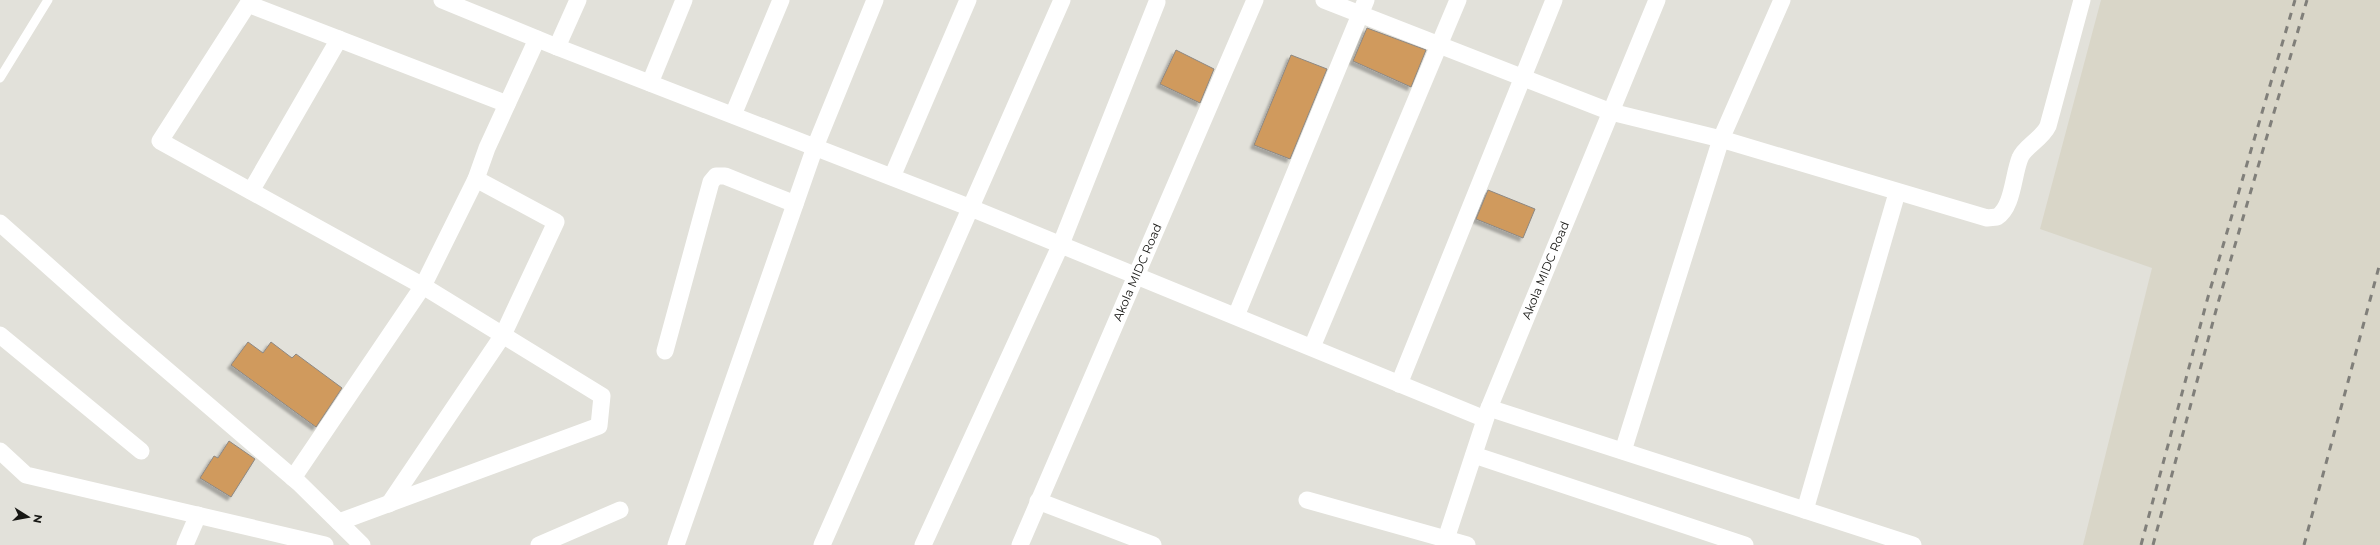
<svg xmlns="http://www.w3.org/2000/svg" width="2380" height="545" viewBox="0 0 2380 545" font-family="Montserrat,sans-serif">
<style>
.built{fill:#d9d6c8}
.building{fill:#d09a5d;stroke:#8d8883;filter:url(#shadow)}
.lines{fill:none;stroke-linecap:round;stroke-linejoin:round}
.lane{stroke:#fff;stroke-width:9}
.street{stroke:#fff;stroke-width:17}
.rail{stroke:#807f7a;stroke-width:3;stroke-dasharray:7 7;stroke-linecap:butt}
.labels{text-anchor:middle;stroke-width:3.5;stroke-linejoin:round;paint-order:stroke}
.street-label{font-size:12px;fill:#171714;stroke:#e2e1da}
</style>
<defs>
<filter id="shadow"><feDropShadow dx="-3.5" dy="3.5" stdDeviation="1" flood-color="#0004"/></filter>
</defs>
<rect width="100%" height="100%" fill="#e2e1da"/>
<path class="built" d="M2101,0H2380V545H2083L2152,268L2040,229Z"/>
<path class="building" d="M1367,28L1426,50L1411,87L1353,61Z
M1176,50L1214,69L1200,103L1160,84Z
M1291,55L1327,69L1290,159L1254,145Z
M1488,190L1535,209L1523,238L1476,219Z
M248,342L263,353L271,342L292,358L296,354L342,388L316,427L231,365Z
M229,441L255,459L231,497L200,478L214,456L218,458Z"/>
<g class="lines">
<path class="lane" d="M0,78L48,0"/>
<g class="street">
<path d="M442,0L557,47L971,208L1485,419"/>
<path d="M1324,0L1611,112L1721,139L1782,0"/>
<path d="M557,47L578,0"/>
<path d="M650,83L684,0"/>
<path d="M733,115L781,0"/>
<path d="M892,177L968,0"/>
<path d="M251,191L339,39"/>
<path d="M0,223L119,329L299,483L362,545"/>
<path d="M1236,316L1366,0"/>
<path d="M0,335L141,451"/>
<path d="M1312,347L1458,0"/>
<path d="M665,351L711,182L716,176H725L795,204"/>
<path d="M1399,384L1554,0"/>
<path d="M1489,408L1913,545"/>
<path d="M0,451L26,475L325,545"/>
<path d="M1623,451L1721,139L1987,218L1997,217C2013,207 2013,175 2020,158C2024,147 2042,139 2048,126L2082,0"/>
<path d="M1474,455L1745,545"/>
<path d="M293,478L423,286L476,179L487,148L537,39"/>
<path d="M1307,500L1467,545"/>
<path d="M1038,501L1153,545"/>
<path d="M389,504L503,335L556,222L476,179"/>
<path d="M1805,510L1897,193"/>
<path d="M339,522L599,426L602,396L423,286L160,141L248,4L507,104"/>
<path d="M185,545L198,515"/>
<path d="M539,545L620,510"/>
<path d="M676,545L815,147L875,0"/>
<path d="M822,545L1062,0"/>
<path d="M923,545L1061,244L1157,2"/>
<path id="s1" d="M1020,545L1255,0"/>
<path id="s2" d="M1444,545L1489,408L1657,0"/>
</g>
<path class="rail" d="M2141,545L2208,297L2295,0
M2153,545L2218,303L2307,0
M2304,545L2380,263"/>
</g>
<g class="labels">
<g class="street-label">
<text dy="4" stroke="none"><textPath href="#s2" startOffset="293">Akola MIDC Road</textPath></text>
<text dy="4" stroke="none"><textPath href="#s1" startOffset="297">Akola MIDC Road</textPath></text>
</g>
</g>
<g transform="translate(28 517) rotate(101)" stroke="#e2e1da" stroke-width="3" paint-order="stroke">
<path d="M0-3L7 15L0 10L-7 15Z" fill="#171714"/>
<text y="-6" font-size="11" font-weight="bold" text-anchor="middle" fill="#171714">N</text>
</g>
</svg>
